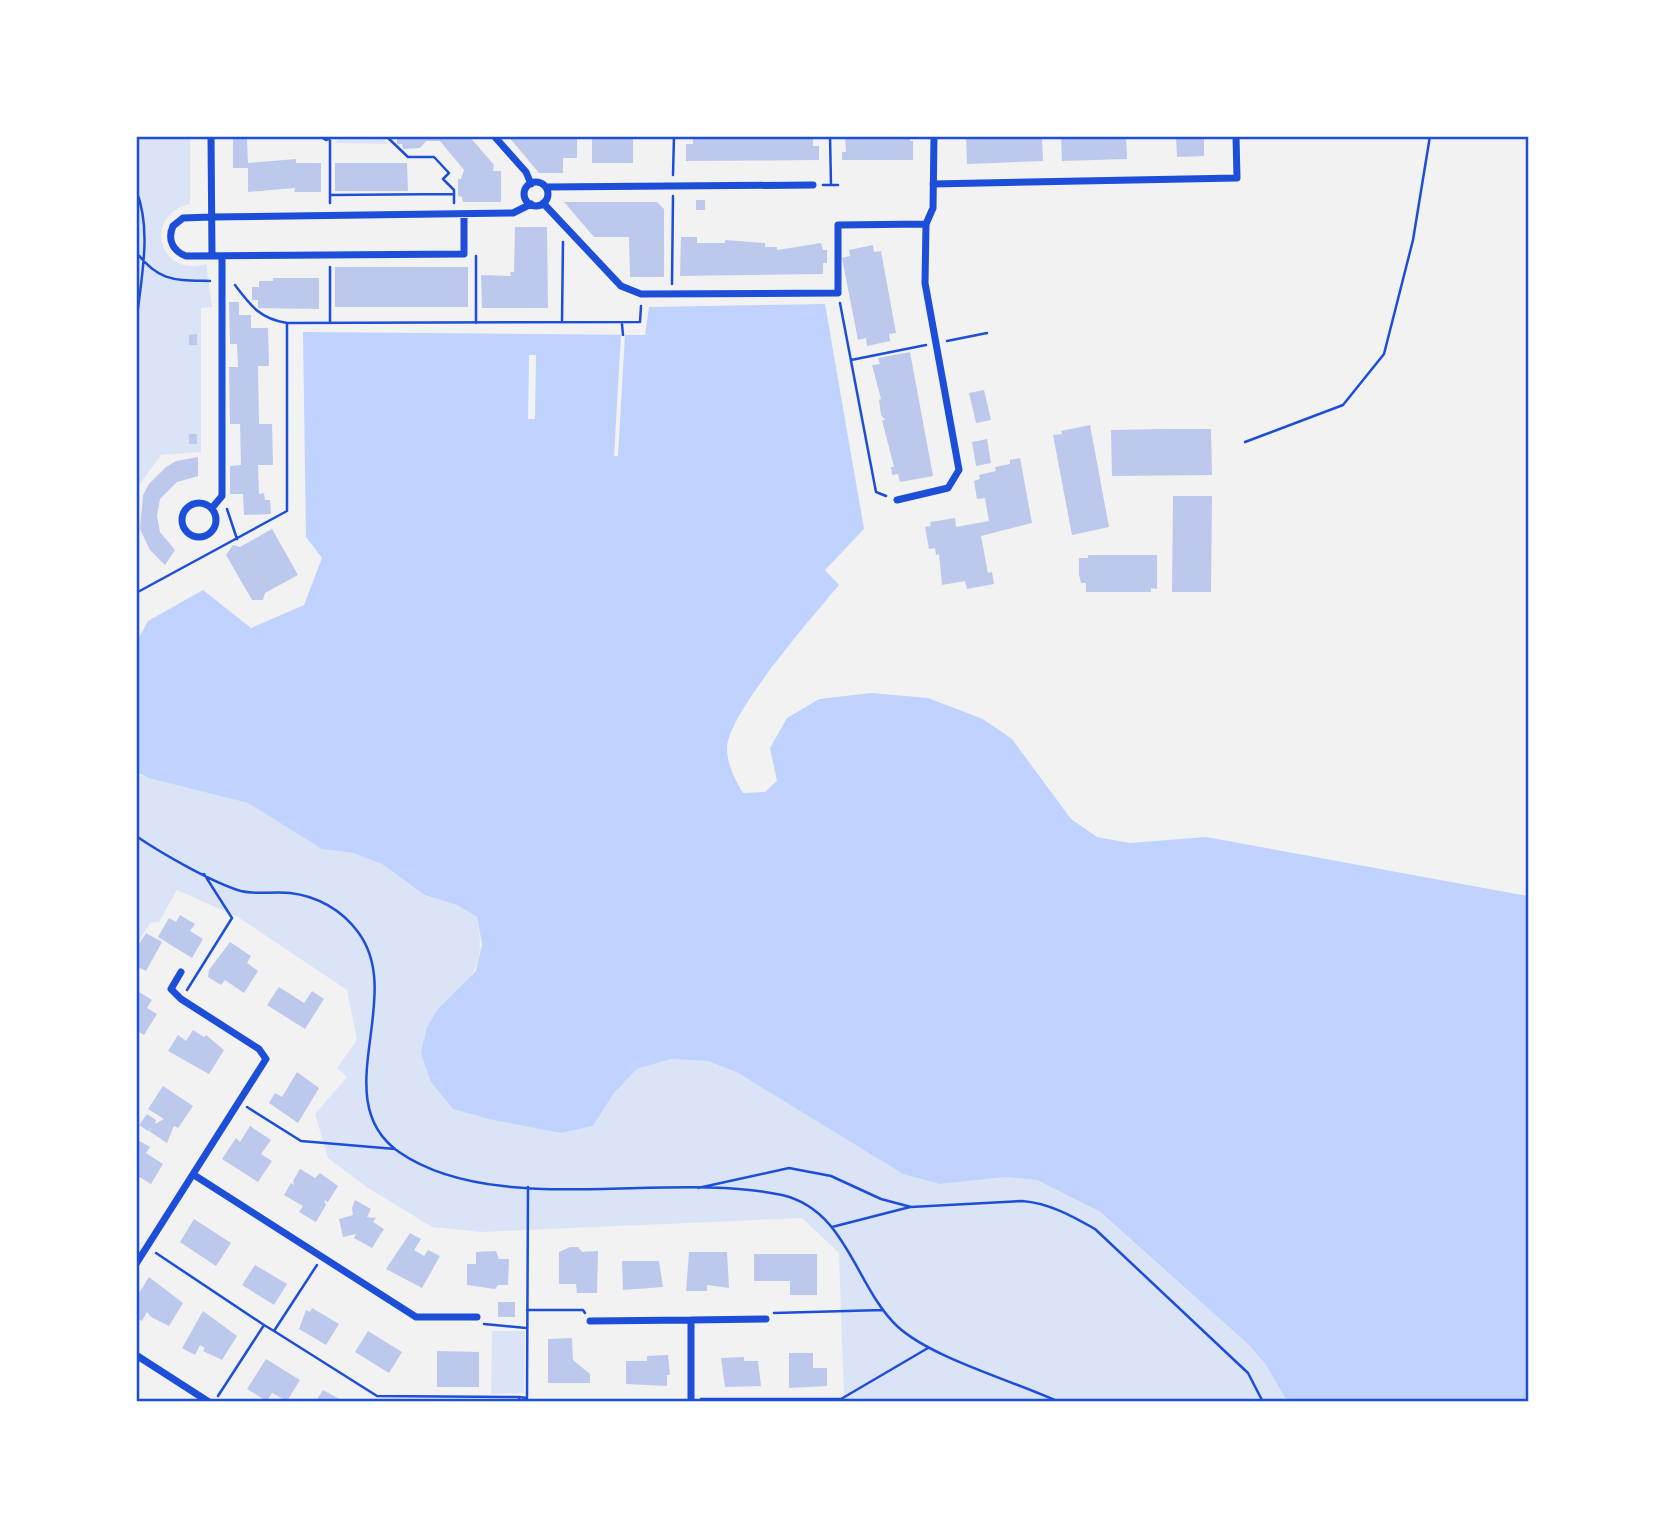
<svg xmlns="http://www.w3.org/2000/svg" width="1665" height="1538" viewBox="0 0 1665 1538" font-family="Lato,sans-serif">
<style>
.green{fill:#dbe4f7}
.water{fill:#bfd3fe}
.pier{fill:#f2f2f2}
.building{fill:#bdc9ec}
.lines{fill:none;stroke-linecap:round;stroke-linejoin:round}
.path{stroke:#1d4ed8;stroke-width:2.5}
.minor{stroke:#1d4ed8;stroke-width:7}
.neatline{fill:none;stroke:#1d4ed8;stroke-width:2.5}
</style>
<rect width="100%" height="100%" fill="#f2f2f2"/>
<path class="green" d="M137,137H190V204C142,215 159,279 206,264L212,307L201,308V452L161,455L139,485L137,574Z
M383,137L387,144L335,143L340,137Z
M139,775L248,803L322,849L353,853L382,864L423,895L457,905L477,917C490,985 458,979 427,1027L453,1109L561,1133L593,1126L614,1093L637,1069L671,1059L708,1061L738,1073L903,1174L940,1184L1006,1177L1037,1180L1099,1212L1249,1345L1266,1365L1287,1401H844L839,1253L802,1218L481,1232L432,1227L368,1188L328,1158L315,1114L347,1077L337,1068L357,1040L347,990L238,917L177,890L159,922L150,923L137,944L136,784Z
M492,1331H525L524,1393L491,1394Z"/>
<path class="water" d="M825,304L864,529L825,570L839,585C814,615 728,713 727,748C727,764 735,780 743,793L765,792L777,781L770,748L787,718L819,699L871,693L928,698L983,719L1012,739L1071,819L1097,837L1130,843L1206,837L1528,896V1401H1287L1266,1365L1249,1345L1100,1212L1037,1180L1006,1177L940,1184L903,1174L738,1073L708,1061L671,1059L637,1069L614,1093L593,1126L561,1133L489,1119L453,1109L431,1082L421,1053L427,1027L438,1009L476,971L482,944L477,917L457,905L424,895L382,864L353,853L322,849L248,803L149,778L136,772V643L148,621L203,590L251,628L304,605L322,558L306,537L303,332L645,335L649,307Z"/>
<path class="pier" d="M621,335H625L618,456H614Z
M529,355H536L535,419H528Z"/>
<path class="building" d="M223,136H251L247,139L248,163L296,159V163H321V192H294L295,188L248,192V168H233V139H223Z
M397,136H469L494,165L493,171H501V202H463L462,197L458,196V179H461L464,170L440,141H426L420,148L403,149L402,144H397Z
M508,136H577V158H563V173H539Z
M592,136H633V163H592Z
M693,136H813V146H819V160L686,161V144H693Z
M845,136H910V141H913V160H842V152H846Z
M966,136H1042L1043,161L967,164Z
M1061,136H1126L1127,159L1062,161Z
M1176,136H1204V156L1177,157Z
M335,163H407L408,191H335Z
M696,200H705V210H696Z
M564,202H657L664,209V277H630L629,237H594Z
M515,227H547L548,308H482L481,275L511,276L510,272H514Z
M681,237H697V243H725V240L765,243V247H777V250L821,243L823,250H827V263H823V274L680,276Z
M873,245L874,252L881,251L896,333L889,334L890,341L867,346L866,338L858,340L842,258L850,256L849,250Z
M335,267H468V307H335Z
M273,278H319V309L258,308V300H252V287H259V281H273Z
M229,302H239V315H251V328H268L269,366H258L259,424H272L273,465H258L259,494L264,493L265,500H270L271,514L244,515L243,494H230V466L241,465L240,424H230L229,367H238L237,344H230Z
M197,334V345H189V335Z
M910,352L933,476L900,482L898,474L892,475L891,467H894L882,420H885L881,415L879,400L881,399L872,365L880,364L878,358Z
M984,390L991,420L976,423L969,393Z
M1090,425L1109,527L1072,535L1053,435L1062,434L1061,431Z
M1163,429H1211L1212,475L1112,476L1111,430Z
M189,434H197V444H189Z
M987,439L991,463L976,466L972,442Z
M198,457V476L177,482L160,499L157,516L160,532L175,550L165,565L150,550L140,529L143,495L149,484L166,467L176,461Z
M1020,458L1032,523L981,536L988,573L992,572L994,584L967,589L965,581L942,585L939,554L936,555L935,548L929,549L925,527L931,526L930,522L955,518L956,527L989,521L985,498L977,499L974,481L980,479L979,475L996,471L995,467L1010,464V460Z
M1173,496H1212L1211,592H1172Z
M272,529L298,575L265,593L263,600H252L226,555L233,545L240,547Z
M1088,555H1157V589L1151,588V592H1086V583H1081L1079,575V558H1088Z
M180,915L195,924L190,931L203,939L192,958L158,937L169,918L176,922Z
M146,933L162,942L146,971L136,966V949Z
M230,942L251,956L247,963L258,971L244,993L225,980L221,985L208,977L209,970Z
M279,987L304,1003L312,991L324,999L305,1029L267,1005Z
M136,990L152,1000L147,1008L157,1014L144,1035L136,1030Z
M193,1030L204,1037L206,1035L224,1050L209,1074L168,1051L178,1035L186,1041Z
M297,1072L319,1088L298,1123L269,1103L275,1093L282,1097Z
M163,1086L193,1106L178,1128L174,1126L167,1143L149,1131L152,1128L148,1131L139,1125L147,1114L156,1120L155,1124L164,1119L148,1109Z
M250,1126L271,1140L261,1154L272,1161L258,1182L222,1159L236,1138L240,1142Z
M136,1139L150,1147L146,1153L163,1164L151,1184L136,1175Z
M300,1169L315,1178L320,1173L338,1186L328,1202L324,1200L326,1205L316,1222L299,1212L303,1206L284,1195L291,1183L294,1185L293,1181Z
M355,1200L371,1209L367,1217L376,1218L373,1222L384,1229L372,1248L354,1238L356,1234L343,1237L339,1219L353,1215L352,1208Z
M194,1219L231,1243L216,1266L180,1242Z
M410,1233L421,1239L414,1250L424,1256L428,1250L440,1256L422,1288L386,1269Z
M570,1247H578L582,1252L598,1251L597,1293H577L576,1284H559V1252Z
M496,1251L499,1259H509L508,1285H498L495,1289L467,1285V1264H476V1252Z
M689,1252H727L729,1288L707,1285V1291H686Z
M754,1254H817V1295H790V1281H754Z
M622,1261H659L663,1287L623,1290Z
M255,1265L287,1284L274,1305L242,1285Z
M149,1277L183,1303L169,1326L151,1317L147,1312L142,1321L136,1318V1298Z
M498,1302H515V1317H498Z
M312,1308L339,1324L326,1345L299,1329L306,1310L310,1312Z
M203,1311L237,1336L222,1360L203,1351L205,1348L200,1345L195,1355L182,1348Z
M368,1331L402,1352L389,1373L355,1352Z
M572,1338L573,1360L590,1374V1383H548V1339Z
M437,1351L479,1352V1387H437Z
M789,1353H813V1368H827V1386L789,1388Z
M668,1355L670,1375H667V1386L626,1384V1361H647V1356Z
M744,1357V1361H758L761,1386L725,1387L721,1358Z
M266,1359L300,1380L287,1401L272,1393L267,1401L247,1389Z
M323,1390L343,1401H316Z"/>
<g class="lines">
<path class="path" d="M319,136L326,140L335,136
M386,136L408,157H434L449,173L443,179L454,190V203
M830,136L831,185
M330,140V203
M673,175L674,136
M823,185H838
M136,190C153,232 140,282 136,326
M330,195L454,194
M136,252C159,282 175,280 210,281
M476,256V323
M330,267V323
M672,284L673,196
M235,285C251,306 260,319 287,323L640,322L641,306
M840,303L876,492L886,496
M562,322L563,242
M622,324L623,335
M947,341L987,333
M851,360L926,345
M1245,442L1343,405L1384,354L1413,240L1430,136
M227,509L237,539
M136,593L287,511V323
M136,836C161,853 213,883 241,891C257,895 274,891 290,893C317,896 342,910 358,932C407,997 325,1100 399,1152C496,1219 668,1170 782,1195C847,1210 855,1286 897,1326C931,1358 1014,1381 1059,1402
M187,990L232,918L204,874
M247,1107L301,1141L395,1149
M698,1188L789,1168L831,1176L881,1199L911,1207L1022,1201C1049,1203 1072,1216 1095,1229L1248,1373L1263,1402
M832,1227L910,1207
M156,1253L264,1325
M527,1310H583L585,1313
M774,1313L883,1310
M484,1324L526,1328
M274,1331L377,1396L519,1397
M218,1396L264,1325L274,1331L317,1265
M701,1399H841L928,1348
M519,1402V1397L527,1398L528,1187"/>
<path class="minor" d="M211,136L212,256
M494,136L526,172L531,184
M524 194a12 12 0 1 1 24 0a12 12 0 1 1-24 0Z
M933,184L1237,178L1236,136
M546,187L813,185
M543,203L621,286L641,294L838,293V225L926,224
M464,214V254L186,256C173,251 167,240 173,226L183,218L211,217L513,213L531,204
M897,500L948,488L959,470L925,283L926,224L933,208L934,136
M182 520a17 17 0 1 1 34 0a17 17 0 1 1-34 0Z
M212,508L222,496V256
M194,1175L416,1317H477
M136,1264L266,1059L259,1049L181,999L171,989L181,972
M691,1320L766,1319
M590,1321L691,1320V1402
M136,1355L209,1402"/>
</g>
<rect width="1665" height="1538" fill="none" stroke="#ffffff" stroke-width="276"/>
<rect x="138" y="138" width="1389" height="1262" class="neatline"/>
</svg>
